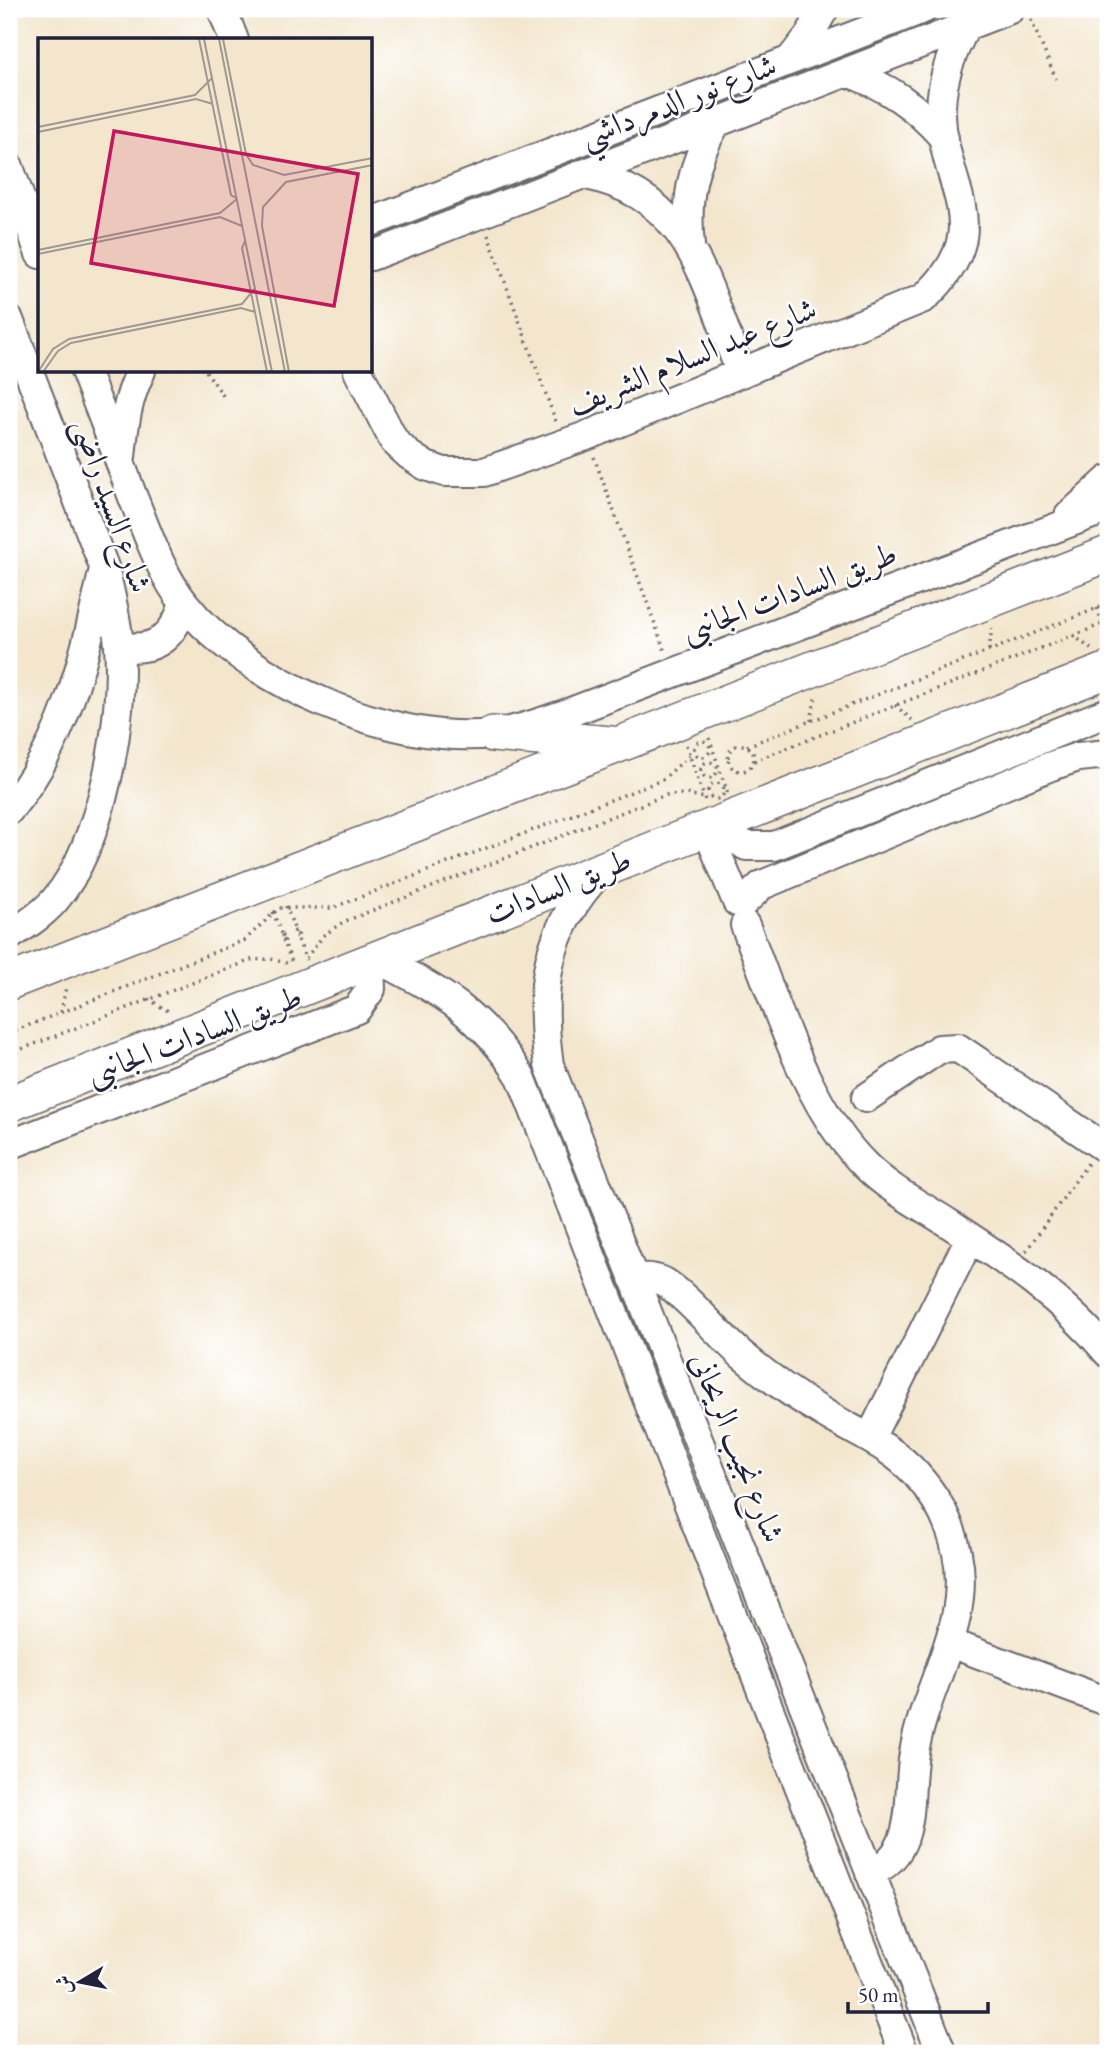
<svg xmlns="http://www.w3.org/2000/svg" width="1117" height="2062" viewBox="0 0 1117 2062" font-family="'EB Garamond',Amiri,serif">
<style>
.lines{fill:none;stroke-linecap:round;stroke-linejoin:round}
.minor-casing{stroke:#6b676e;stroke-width:32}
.major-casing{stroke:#6b676e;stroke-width:38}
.path{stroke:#6b676e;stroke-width:3.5;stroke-dasharray:2 5;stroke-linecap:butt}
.minor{stroke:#fff;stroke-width:28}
.major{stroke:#fff;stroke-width:35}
.labels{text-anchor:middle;stroke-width:5;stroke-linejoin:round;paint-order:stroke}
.street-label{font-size:32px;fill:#22223b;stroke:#fff}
.inset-road{fill:none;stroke:#9f9893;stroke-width:2}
.view{fill:#c2185b;fill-opacity:0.15;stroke:#c2185b;stroke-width:3.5}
.inset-edge{fill:none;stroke:#22223b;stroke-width:3.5}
</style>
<rect width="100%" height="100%" fill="#fff"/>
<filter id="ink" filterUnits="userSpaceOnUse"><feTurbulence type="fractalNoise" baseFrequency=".0143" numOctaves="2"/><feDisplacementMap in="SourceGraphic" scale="14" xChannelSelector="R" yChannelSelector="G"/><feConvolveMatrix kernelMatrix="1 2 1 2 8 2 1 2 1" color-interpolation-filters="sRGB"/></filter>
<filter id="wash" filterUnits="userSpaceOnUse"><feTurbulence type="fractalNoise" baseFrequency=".00686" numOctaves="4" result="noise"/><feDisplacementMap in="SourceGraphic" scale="28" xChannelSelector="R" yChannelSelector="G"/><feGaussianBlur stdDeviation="1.57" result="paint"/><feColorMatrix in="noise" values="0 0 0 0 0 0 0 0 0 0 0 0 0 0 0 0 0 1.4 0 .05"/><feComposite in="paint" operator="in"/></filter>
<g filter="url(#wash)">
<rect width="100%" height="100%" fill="#f3e6cd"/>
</g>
<g filter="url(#ink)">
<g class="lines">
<defs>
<path id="minor" d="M222,9L234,40
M791,59L809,36L824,9
M847,72C887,86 916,106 944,138
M9,167L40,254
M581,174C692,194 704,282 741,373
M371,222L923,9
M690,246C685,199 692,164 716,123
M371,256L1010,9
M9,320L104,567C110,593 117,619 119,646C125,716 102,846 55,900C42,915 25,926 9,936
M85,371C101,412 117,453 132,495C147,531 160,573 185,604C247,683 392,745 492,734C518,731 544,721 568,713L1108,508
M358,371L394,441L409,455L426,466L444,472H484L586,436L924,298C1001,227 940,188 941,108C942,77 952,52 966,26
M121,457C124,425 127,399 141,371
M1069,516L1108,480
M119,646C155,653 174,637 184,603
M9,810C66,742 84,658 103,573
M714,824L746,846H774L1108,712
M706,827L737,902
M599,873C545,930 538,990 549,1065L942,2053
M744,902L762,885L1051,766L1078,757L1108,754
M745,925C776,1003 806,1107 866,1166C889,1189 920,1205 948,1223C1008,1262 1063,1298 1108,1353
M378,959C442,991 482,1015 521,1077L904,2053
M866,1098L939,1049L958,1048L1108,1150
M9,1145L357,1009L371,989L370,962
M633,1278C644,1277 654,1277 664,1282C684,1293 721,1337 742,1355C767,1376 795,1396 824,1413C856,1433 890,1445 916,1474C936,1496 951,1524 957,1553C972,1624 925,1685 914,1753C906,1798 920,1852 870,1873
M870,1438L970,1238
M950,1643L1108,1702"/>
<path id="major" d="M493,734L611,744
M9,982L1108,554
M9,1104L1108,670"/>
</defs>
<use href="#minor" class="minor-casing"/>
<use href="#major" class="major-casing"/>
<path class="path" d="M1031,20L1056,79
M488,235L556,422
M206,371L224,397
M594,457L666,654
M1097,608L1103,624
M1073,635L1091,649
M989,650L992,628
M895,705L912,720
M811,721L816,695
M709,738L728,794
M694 749a8 8 0 1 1 16 0a8 8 0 1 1-16 0Z
M728 758a13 13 0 1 1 26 0a13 13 0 1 1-26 0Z
M686,745L705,800
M747,746L1108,604
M754,761L1108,622
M701 770a8 8 0 1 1 16 0a8 8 0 1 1-16 0Z
M708 791a8 8 0 1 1 16 0a8 8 0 1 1-16 0Z
M286,906L295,931
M273,912L282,936
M297,937L293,935L295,931L299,933L297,937L306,960
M284,942L281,940L282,936L286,938L284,942L293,965
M306,958L324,935L343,922L666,795L686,794L705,798
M148,999L170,1012
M61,1012L66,987
M9,1033L245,940L279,908H332L662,780L690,755
M9,1054L251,960L271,959L290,964
M1026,1251L1088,1163"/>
<use href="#minor" class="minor"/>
<use href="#major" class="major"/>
</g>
</g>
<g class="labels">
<g class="street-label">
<text transform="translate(678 100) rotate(-21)" y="11">شارع نور الدمرداشي</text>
<text transform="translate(692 356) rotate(-22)" y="11">شارع عبد السلام الشريف</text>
<text transform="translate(113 505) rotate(71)" y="11">شارع السيد راضى</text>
<text transform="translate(789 592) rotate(-21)" y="11">طريق السادات الجانبى</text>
<text transform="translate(558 886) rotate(-22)" y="11">طريق السادات</text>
<text transform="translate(194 1035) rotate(-21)" y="11">طريق السادات الجانبى</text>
<text transform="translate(738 1447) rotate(68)" y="11">شارع نجيب الريحانى</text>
</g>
</g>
<g transform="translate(38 38)">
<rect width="334" height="334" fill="#f3e6cd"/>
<path class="inset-road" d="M161,1L193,157L198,160M166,1L234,334M181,1L247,334M185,1L208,116L215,127L246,137L335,120M0,89L157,57L174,40M0,94L158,61L175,66M207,203L204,210L229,334M0,212L182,175L199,161M0,216L182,179L204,188M0,334L15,311L31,301L204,266L217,250M5,334L20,313L33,305L203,270L217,274M251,334L224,188L225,169L248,144L335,127"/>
<path class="view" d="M76,93L320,136L296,268L53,225Z"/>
<rect width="334" height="334" class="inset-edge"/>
</g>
<rect width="1117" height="2062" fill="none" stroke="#fff" stroke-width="35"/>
<g transform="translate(80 1982) rotate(260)" stroke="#ffffff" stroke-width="5" paint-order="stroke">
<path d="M0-5L12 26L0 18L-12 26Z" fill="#22223b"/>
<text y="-10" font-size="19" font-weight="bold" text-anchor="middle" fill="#22223b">ش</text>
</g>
<path d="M848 2002v10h140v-10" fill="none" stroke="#22223b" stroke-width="3.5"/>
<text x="858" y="2002" font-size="21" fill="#22223b" stroke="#ffffff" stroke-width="5" paint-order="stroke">50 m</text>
</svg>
